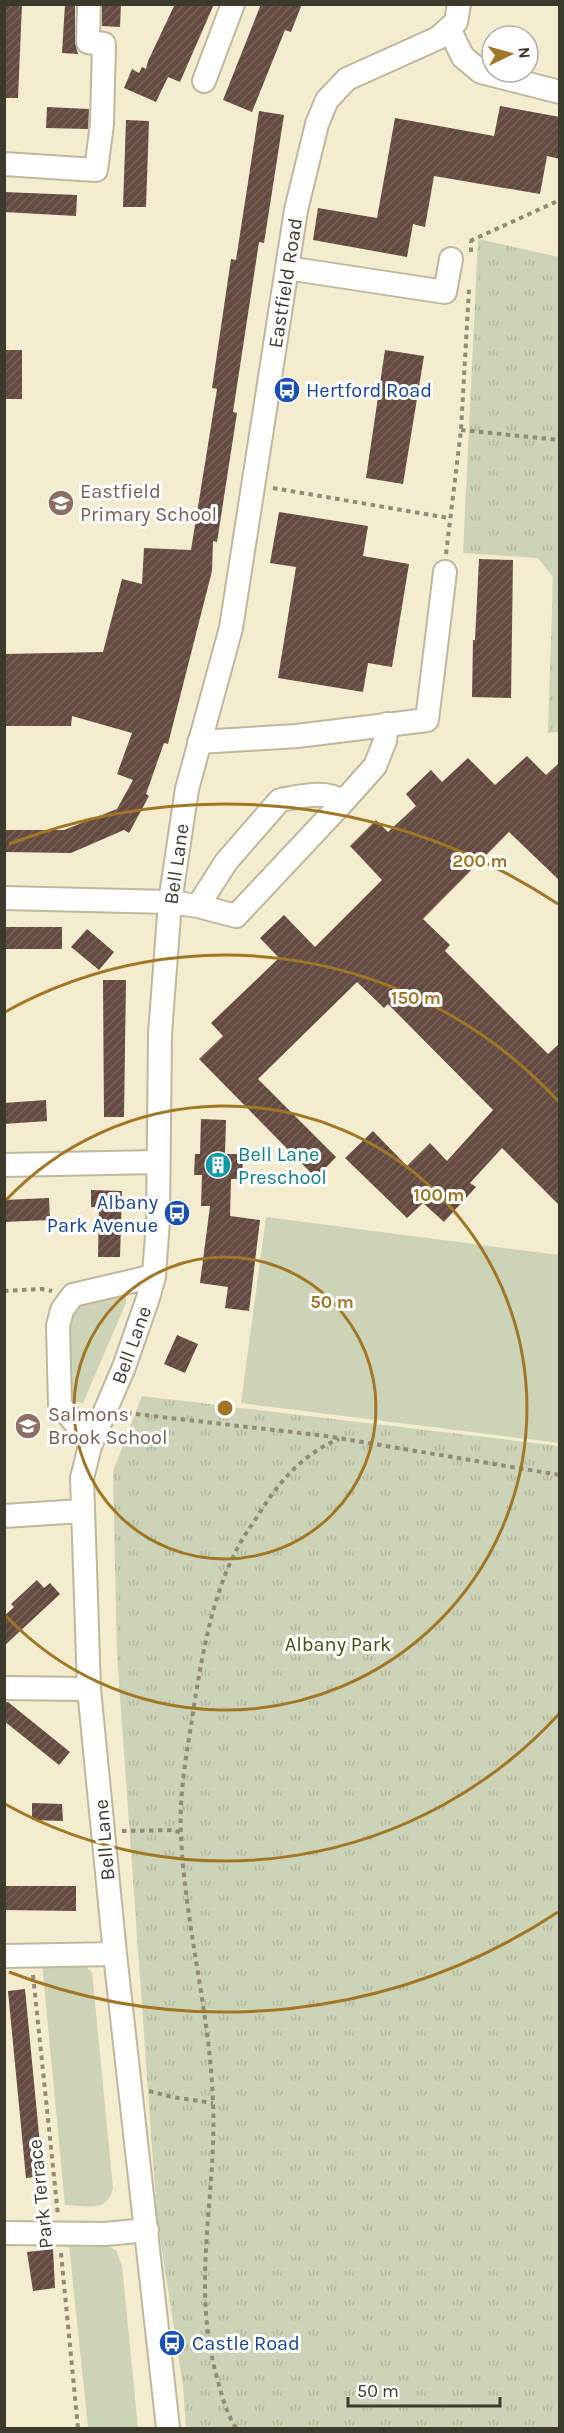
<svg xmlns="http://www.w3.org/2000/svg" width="564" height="2433" viewBox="0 0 564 2433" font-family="Karla,sans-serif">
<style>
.grass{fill:#cdd3b7}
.park{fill:url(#park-tufts)}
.building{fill:url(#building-hatch)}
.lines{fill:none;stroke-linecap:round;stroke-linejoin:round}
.minor-casing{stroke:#bfb79b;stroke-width:26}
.path{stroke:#918b78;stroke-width:4;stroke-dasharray:4.5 4.5;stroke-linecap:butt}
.minor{stroke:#fff;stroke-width:22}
.ring{fill:none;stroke:#a17726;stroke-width:3}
.labels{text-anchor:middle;stroke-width:6;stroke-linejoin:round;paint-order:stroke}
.street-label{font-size:20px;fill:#3c392d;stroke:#fff}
.transit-label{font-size:20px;fill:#164399;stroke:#fff;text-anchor:start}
.education-label{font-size:20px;fill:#785e54;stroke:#fff;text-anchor:start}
.culture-label{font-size:20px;fill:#0d838f;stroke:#fff;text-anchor:start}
.park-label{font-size:20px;fill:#464e11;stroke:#fff}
.centre{fill:#a17726;stroke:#fff;stroke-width:3}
.ring-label{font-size:18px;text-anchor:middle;font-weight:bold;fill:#a17726;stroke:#fff;stroke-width:6;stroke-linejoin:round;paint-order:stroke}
</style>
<defs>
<pattern id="park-tufts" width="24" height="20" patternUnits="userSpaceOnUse" patternTransform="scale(1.5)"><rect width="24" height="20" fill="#cdd3b7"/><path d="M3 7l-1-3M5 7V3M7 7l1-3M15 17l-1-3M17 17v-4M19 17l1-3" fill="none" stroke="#b1b69e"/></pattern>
<pattern id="building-hatch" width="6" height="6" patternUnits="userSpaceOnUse" patternTransform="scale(1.5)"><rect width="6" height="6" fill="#644a40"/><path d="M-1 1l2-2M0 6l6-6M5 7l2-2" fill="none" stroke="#77625a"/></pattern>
</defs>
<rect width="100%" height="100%" fill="#f4eccf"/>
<path class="grass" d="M266,1217L559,1255V1443L241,1403Z
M126,1293V1303L83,1403L73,1401C68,1371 59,1331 77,1304Z
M42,1963H81L92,1972L113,2188C107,2214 87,2205 65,2205Z
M69,2245L107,2246L116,2250L122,2266L138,2428H88Z"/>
<path class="park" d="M478,239L559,257V732L548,733L553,577L538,558L463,553Z
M142,1396L559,1446V2428H186L183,2386L157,2218L117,1654L113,1471Z"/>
<path class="building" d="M4,4H22L18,98H4Z
M65,4H75V42L78,54L62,53Z
M102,4H121L120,27L102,26Z
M175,4H214L180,82L168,77L156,102L124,88L132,69L139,73L142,67L146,69L148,61Z
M261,4H302L291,32L285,30L252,112L223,100Z
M500,106L560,117V159L547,156L540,194L434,176L425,227L413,224L407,257L313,240L318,208L377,218L395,118L494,136Z
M47,107L89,109L88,129L46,128Z
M259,111L284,115L264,243L259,242L233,412L237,413L217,542L213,541L212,571L168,744L164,743L146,794L149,796L129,833L124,830L71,853L4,852V830H64L117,809L133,780L117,774L132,733L72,716L71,726H4V654L103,652L122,579L142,584L144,548L191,550L217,389L212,388L231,259L236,260Z
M126,120L149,121L146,207H123Z
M4,192L77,195L76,216L4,212Z
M4,350H22V399H4Z
M385,350L424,356L403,484L366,478Z
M279,512L368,526L363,556L409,564L392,667L368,663L363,692L278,678L296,567L270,563Z
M479,559L513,560L511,698L472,697L473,640H475Z
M527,756L546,775L560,762V881L509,832L423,919L450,945L445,951L548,1054L560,1043V1206L502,1148L470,1183L476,1187L444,1222L423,1203L407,1218L345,1158L373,1131L407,1166L430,1143L447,1161L493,1110L388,1004L384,1008L357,982L258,1079L336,1157L316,1178L199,1059L223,1036L211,1023L279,958L260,938L284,915L315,947L382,880L350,846L376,820L388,832L416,806L406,794L431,770L442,782L468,758L495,785Z
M4,927H62V949H4Z
M87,929L114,952L99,970L71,947Z
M103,980H126L124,1117H104Z
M46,1100L47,1121L4,1124V1103Z
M201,1119L226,1120L225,1154H243L242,1179H231L230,1216L260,1220L249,1311L225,1308L228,1287L200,1283L210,1206H201L202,1175H194L195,1154H200Z
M91,1190L122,1191L120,1257H98L99,1207H91Z
M49,1198L50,1220L4,1222V1200Z
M177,1335L198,1344L185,1373L164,1364Z
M37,1580L44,1588L50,1583L60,1594L4,1646V1616L14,1607L11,1604Z
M4,1702H8L70,1752L59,1765L4,1721Z
M32,1803L62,1804L63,1821L32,1820Z
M4,1886H76V1911L4,1910Z
M25,1989L43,2176L26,2178L8,1991Z
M53,2249L55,2288L33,2291L27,2252Z"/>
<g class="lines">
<defs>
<path id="minor" d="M449,29L463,57L481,72L560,92
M204,81L233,4
M4,164L96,170L102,124L104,44L88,42L89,4
M287,268L445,292L451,259
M199,742L297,736L427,720L445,572
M343,802L375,766L385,741L387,724
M4,898L170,902L198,906L236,916L343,802C326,789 299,797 280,800L226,862L198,906
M4,1165L158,1162
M99,1426L76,1424L60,1405L58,1326L62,1310L73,1295L154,1276
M4,1516L82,1511
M4,1688L89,1689
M4,1956L115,1954
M4,2233L105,2234L147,2230
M168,2428L115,1954L89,1689L82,1478L90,1446L124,1367L148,1298L154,1276L158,1220L160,1034L170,902L187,789L231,628L296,210L317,124L327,100L347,79L438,38L456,22L459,4"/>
</defs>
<use href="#minor" class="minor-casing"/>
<path class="path" d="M470,241L560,200
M471,252V241
M461,430L560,440
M273,488L449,518
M446,554L461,430L469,289
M4,1291L42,1289L52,1291
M127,1413L326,1436L560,1475
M122,1831L175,1830L180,1833
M33,1975L58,2215
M149,2091L172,2097L213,2103
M61,2253L78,2428
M236,2428C226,2413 221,2393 216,2374C191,2282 217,2195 213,2102C210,2013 185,1925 181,1836C179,1799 185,1762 191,1726C199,1672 210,1601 235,1553C241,1540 249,1529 257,1517C277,1484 302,1454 339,1439"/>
<use href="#minor" class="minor"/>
</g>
<g class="ring">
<circle cx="225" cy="1408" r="151"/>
<path d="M6 1200A302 302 0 1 1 6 1616"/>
<path d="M559 1714A453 453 0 0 1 5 1804M5 1012A453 453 0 0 1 559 1102"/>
<path d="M558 1912A604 604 0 0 1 9 1972M9 844A604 604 0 0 1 558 904"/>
</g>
<defs>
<symbol id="bus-disc" viewBox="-11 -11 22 22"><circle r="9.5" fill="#1a4fb4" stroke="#fff"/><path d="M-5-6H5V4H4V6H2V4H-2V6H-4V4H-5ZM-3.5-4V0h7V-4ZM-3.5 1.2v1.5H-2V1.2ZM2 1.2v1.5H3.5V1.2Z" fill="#fff"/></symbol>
<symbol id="school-disc" viewBox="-11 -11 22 22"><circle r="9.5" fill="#8d6e63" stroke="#fff"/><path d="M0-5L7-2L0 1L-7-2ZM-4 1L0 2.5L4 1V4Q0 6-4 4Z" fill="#fff"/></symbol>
<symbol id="building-disc" viewBox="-11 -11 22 22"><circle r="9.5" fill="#0f9aa8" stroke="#fff"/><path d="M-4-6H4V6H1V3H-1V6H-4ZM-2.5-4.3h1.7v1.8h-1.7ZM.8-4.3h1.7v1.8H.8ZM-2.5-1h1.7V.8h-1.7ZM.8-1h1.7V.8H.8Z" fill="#fff"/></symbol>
</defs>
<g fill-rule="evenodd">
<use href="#bus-disc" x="272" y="375" width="30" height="30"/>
<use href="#school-disc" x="46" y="488" width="30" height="30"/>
<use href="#building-disc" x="203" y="1150" width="30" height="30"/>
<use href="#bus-disc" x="162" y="1198" width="30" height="30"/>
<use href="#school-disc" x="13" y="1411" width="30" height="30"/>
<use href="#bus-disc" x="157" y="2328" width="30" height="30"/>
</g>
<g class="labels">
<g class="street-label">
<text transform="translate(285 283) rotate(-81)" y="7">Eastfield Road</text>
<text transform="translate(176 864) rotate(-82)" y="7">Bell Lane</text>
<text transform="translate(131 1345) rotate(-70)" y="7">Bell Lane</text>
<text transform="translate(104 1840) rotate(-95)" y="7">Bell Lane</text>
<text transform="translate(40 2194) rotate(-96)" y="7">Park Terrace</text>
</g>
<g class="transit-label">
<text x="306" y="397">Hertford Road</text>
<text x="158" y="1209" text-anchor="end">Albany<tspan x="158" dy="23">Park Avenue</tspan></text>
<text x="192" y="2350">Castle Road</text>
</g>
<g class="education-label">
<text x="80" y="498">Eastfield<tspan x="80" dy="23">Primary School</tspan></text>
<text x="48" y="1421">Salmons<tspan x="48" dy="23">Brook School</tspan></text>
</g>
<g class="culture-label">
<text x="238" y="1161">Bell Lane<tspan x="238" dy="23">Preschool</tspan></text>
</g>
<g class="park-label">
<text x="338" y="1651">Albany Park</text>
</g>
</g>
<circle cx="225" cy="1408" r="9" class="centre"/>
<g class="ring-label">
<text x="480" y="867">200 m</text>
<text x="416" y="1004">150 m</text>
<text x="439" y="1201">100 m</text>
<text x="332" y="1308">50 m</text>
</g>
<rect width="564" height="2433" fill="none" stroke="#3c392d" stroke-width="12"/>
<g transform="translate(510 54) rotate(85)"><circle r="28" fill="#ffffff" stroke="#b1b0ab" stroke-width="1.5"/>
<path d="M0-4.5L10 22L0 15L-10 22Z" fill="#a17726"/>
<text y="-9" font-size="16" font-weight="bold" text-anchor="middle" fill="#3c392d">N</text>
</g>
<path d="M348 2397v9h152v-9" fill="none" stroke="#3c392d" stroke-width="3"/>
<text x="357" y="2397" font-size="18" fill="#3c392d" stroke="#ffffff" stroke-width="4.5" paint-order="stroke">50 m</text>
</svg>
